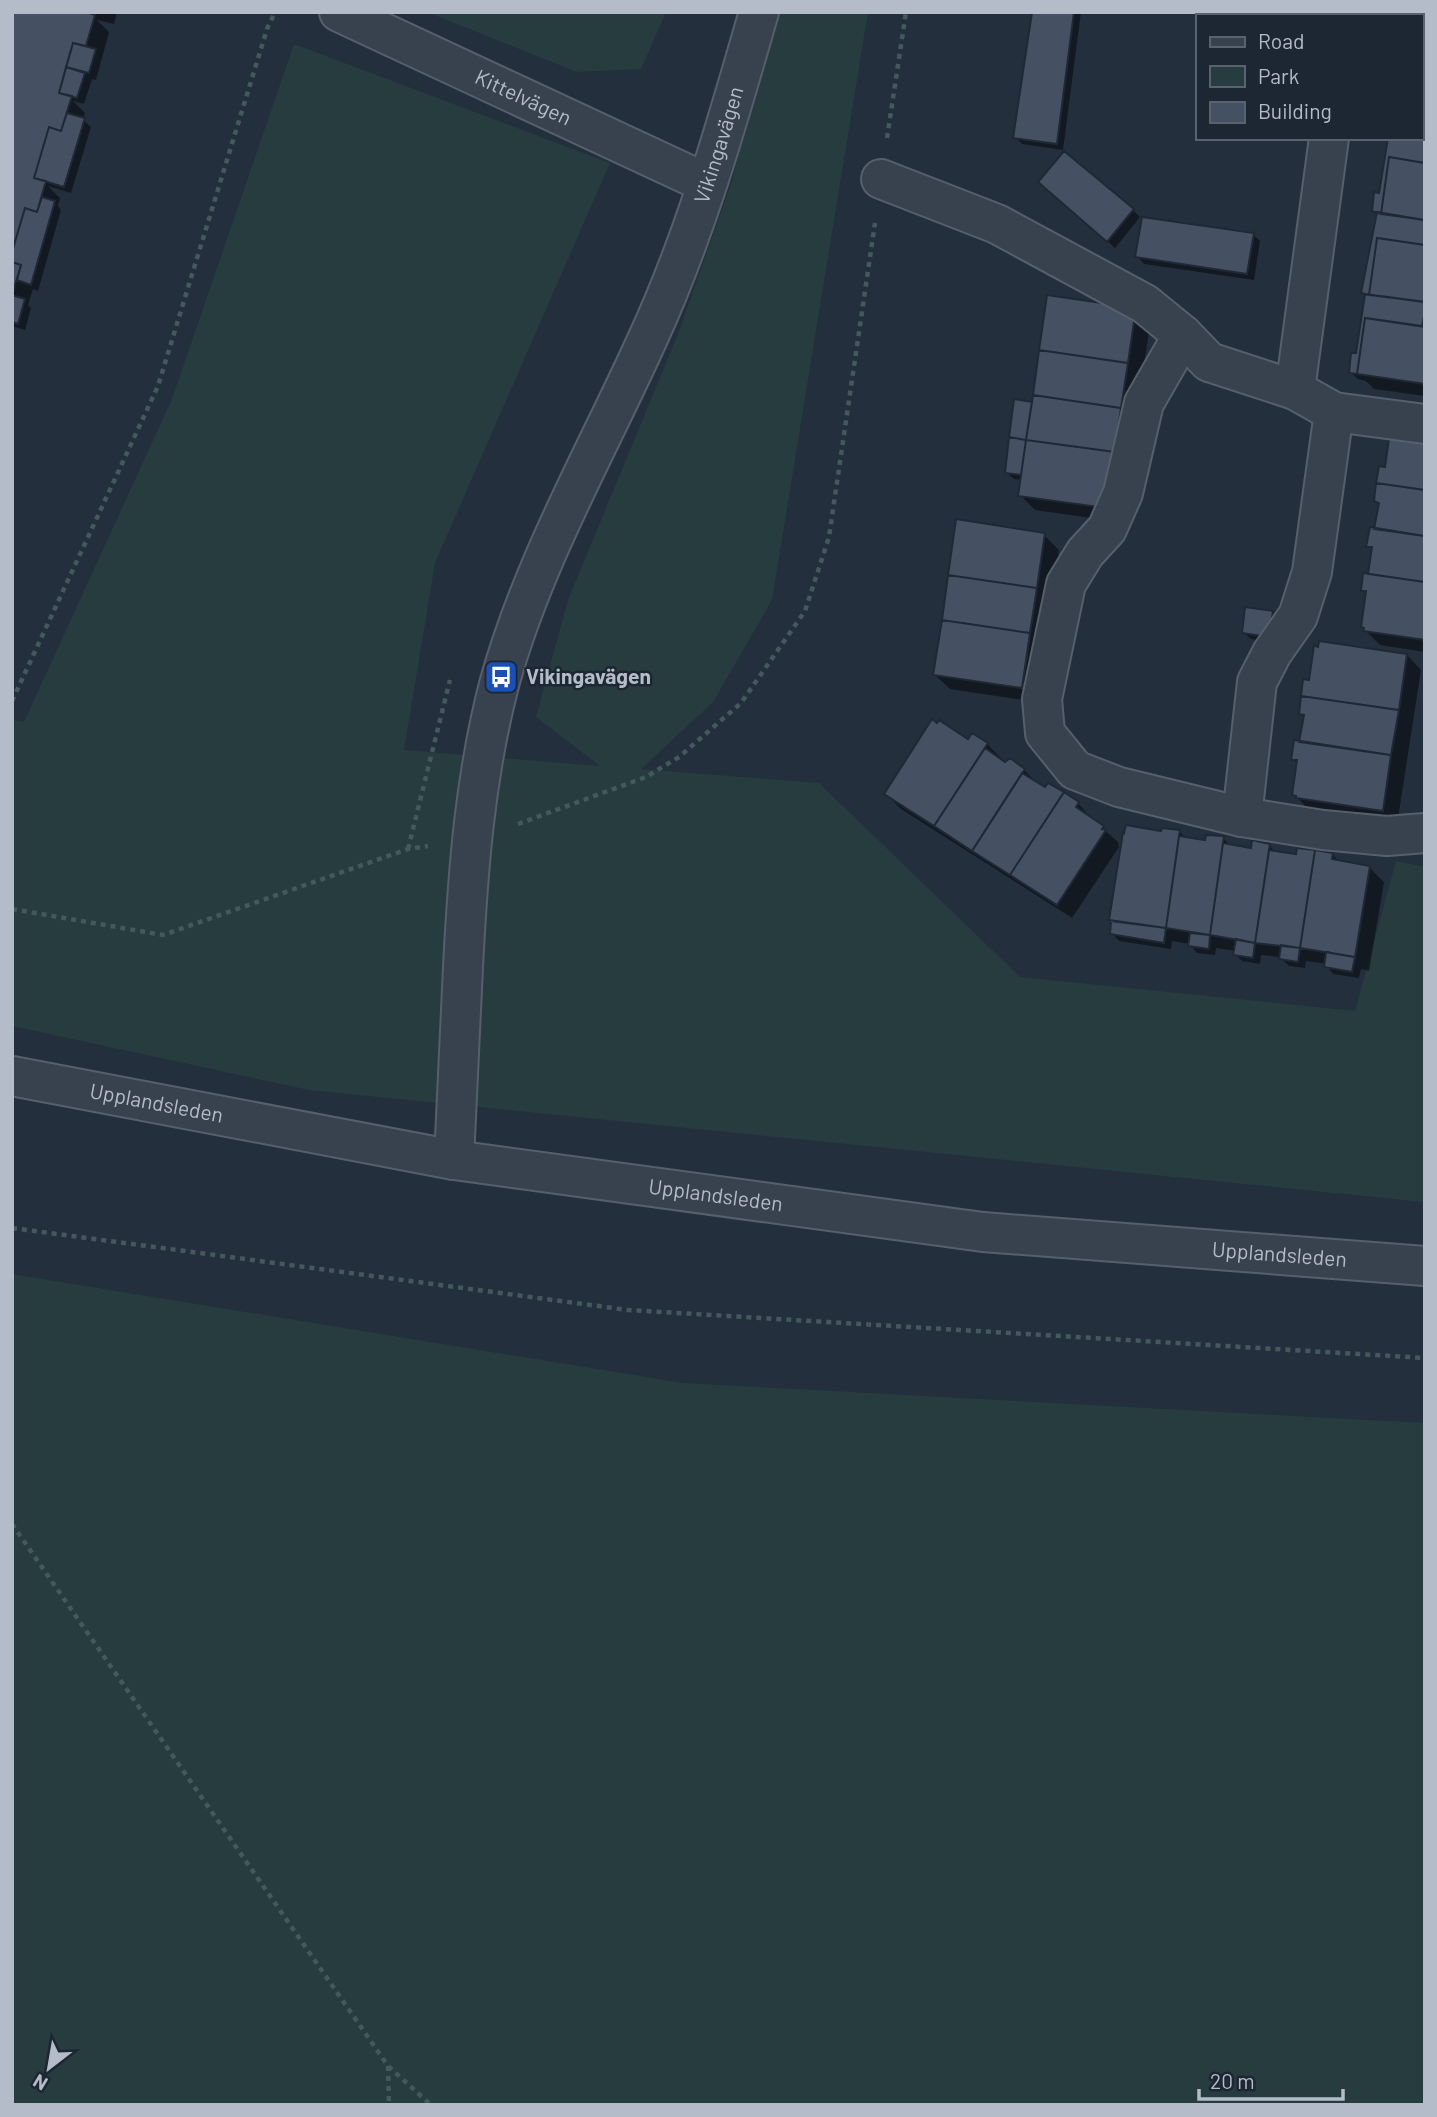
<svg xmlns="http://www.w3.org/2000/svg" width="1437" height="2117" viewBox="0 0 1437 2117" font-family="Barlow,sans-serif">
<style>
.green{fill:#263c3f}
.shadow{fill:#0007}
.building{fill:#455162;stroke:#1f2835;stroke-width:2}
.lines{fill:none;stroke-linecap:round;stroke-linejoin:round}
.minor-casing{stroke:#565f6c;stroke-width:42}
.path{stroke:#44595c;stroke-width:4.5;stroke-dasharray:5 5;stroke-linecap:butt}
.minor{stroke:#38414e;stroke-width:38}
.labels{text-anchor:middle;stroke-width:5;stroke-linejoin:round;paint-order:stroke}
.street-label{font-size:21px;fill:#b4bcc9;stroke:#1d2633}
.poi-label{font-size:21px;font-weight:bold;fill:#b4bcc9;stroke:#1d2633;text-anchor:start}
</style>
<rect width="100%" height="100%" fill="#242f3e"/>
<path class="green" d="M427,12H666L641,69L577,72Z
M773,12H868L772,600L713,702L641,769L819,783L1020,977L1355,1011L1396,861L1425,867V1202L309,1090L12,1026V720L24,722L172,399L294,44L610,163L435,563L404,750L600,766L536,717L568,600L678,334L732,181Z
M12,1274L683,1383L1425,1423V2105H12Z"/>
<path class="shadow" d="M12,12H117L114,24L97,20L109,32L102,58L96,80L92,79L84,104L73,101L85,113L83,120L91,127L71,193L48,186L60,198L58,206L61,210L38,291L33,289L28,305L31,308L25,330L12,326Z
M1033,12H1081L1063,150L1022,144L1015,137Z
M1408,12H1425V396L1374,389L1366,381L1358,379L1350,372L1358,355L1366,296L1363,292L1378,214L1374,210L1381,195L1390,138H1421V16H1408Z
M1048,189L1133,210L1140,217L1115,248Z
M1253,234L1260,241L1254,280L1144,264L1137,256Z
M1135,310L1150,325L1120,522L1035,510L1020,495L1022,480L1014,479L1006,472L1033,404Z
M1425,435V652L1380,645L1362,627L1367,595L1363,590L1369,576L1374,551L1368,546L1376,531L1380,505L1376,501L1387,469Z
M1044,535L1059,550L1037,702L950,689L935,675Z
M1272,613L1280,620L1276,643L1251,639L1243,632Z
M1407,655L1421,670L1397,825L1308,809L1294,794L1298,765L1293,759L1300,744L1305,718L1300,713L1310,682Z
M969,742L987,744L1002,759L1000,761L1024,770L1040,786L1078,803L1092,819L1118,842L1119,847L1072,918L901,809L886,794Z
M1180,832L1187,839L1206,842L1223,838L1231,846L1252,850L1269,845L1276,853L1297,855L1332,854L1340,862L1369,867L1384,882L1369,971L1361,969L1359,978L1333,974L1326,964L1306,961L1305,968L1289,966L1280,957L1261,955L1260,964L1242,961L1235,954L1236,951L1216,948L1215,955L1197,953L1190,944L1172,941L1171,949L1119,941L1112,933L1111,920L1162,833Z"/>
<path class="building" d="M12,12H86L95,15L86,46L73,43L59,93L72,96L61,131L49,127L34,178L46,181L37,212L25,208L12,252Z
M1032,12H1074L1057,144L1013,138Z
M1411,12H1425V55H1421V16H1410Z
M73,43L96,49L89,73L66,67Z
M66,67L85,73L77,98L59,93Z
M1421,80H1425V138H1421Z
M67,113L85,118L64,187L34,178L49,127L61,131Z
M1388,138H1425V163L1389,157L1381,214L1372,211L1374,192L1379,193Z
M1064,151L1134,209L1107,242L1038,182Z
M1389,157L1425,163V220L1381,214Z
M42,197L55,201L31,285L17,280L21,265L12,262V252L25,208L37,212Z
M1377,212L1425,220V245L1377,238L1369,295L1361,293Z
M1142,217L1254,233L1247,274L1135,257Z
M1377,238L1425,245V302L1369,295Z
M12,262L21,265L12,295Z
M1365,294L1425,302V312L1422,326L1365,318L1357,374L1349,373L1351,353H1356Z
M12,295L25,299L18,324L12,322Z
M1047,295L1136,308L1128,363L1039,350Z
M1365,318L1425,327V384L1357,374Z
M1039,350L1128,363L1121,408L1033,395Z
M1033,395L1121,408L1115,452L1026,440Z
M1014,399L1032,402L1026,440L1009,437Z
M1390,431L1425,433V490L1376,483L1379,466L1385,467Z
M1009,437L1026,440L1021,475L1005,473Z
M1026,440L1115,452L1106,508L1018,496Z
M1376,483L1425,490V536L1374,529L1379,503L1374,501Z
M956,519L1045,533L1037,588L948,575Z
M1370,527L1425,536V582L1368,574L1372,547H1366Z
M1363,573L1425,582V640L1363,631L1364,628L1361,627L1366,591H1361Z
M948,575L1037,588L1030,633L942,620Z
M1245,607L1273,611L1269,637L1242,633Z
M942,620L1030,633L1022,688L933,675Z
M1319,641L1407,654L1399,710L1301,696L1303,679L1309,680L1314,645L1318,647Z
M1301,696L1399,710L1391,755L1299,742L1304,715L1299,714Z
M932,719L937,723L939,720L968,739L972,733L988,743L934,826L884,794Z
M1294,740L1391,755L1383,811L1296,798V796L1292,795L1297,760H1291Z
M985,748L1005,762L1010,758L1025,769L972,851L934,826Z
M1022,773L1045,787L1048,783L1064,792L1010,875L972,851Z
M1064,792L1079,802L1076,807L1104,826L1102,829L1106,830L1057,905L1010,875Z
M1126,825L1161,831L1162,828L1180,830L1166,928L1109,920L1123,832L1124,833Z
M1206,835L1224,836L1210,935L1166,928L1179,836L1205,840Z
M1252,840L1270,844L1255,943L1210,935L1223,843L1251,848Z
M1297,848L1315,850L1300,948L1255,943L1269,850L1296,854Z
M1315,850L1333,853L1332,859L1370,866L1355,957L1300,948Z
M1111,921L1166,928L1164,943L1110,934Z
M1190,933L1210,935L1209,949L1188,946Z
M1236,939L1255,943L1253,958L1233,955Z
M1281,945L1300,948L1298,962L1279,959Z
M1326,952L1355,957L1352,972L1324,967Z"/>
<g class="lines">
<defs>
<g id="minor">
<path id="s1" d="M339,12L706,183"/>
<path d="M1345,16V12"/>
<path d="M881,179L997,224L1145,304L1183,335L1209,362L1295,390L1334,412L1425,424"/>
<path d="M1183,335L1144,403L1123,493L1107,529L1085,553L1066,584L1042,699L1045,733L1075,770L1119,787L1242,817L1323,830L1387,836L1425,833"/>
<path d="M1295,390L1329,138"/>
<path d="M1242,817L1257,682L1272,653L1298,616L1312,572L1334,412"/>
<path id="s2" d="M12,1076L454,1160L983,1232L1425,1266"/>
<path id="s3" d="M454,1160C457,1096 460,1032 463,967C468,870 475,775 500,681C534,560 597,451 648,338C696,234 727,122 759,12"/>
</g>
</defs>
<use href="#minor" class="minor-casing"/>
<path class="path" d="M887,138L906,12
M12,701L158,386L267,29L275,12
M518,824L646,777L679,757L741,703L805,611L829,537L875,223
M408,849L450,680
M12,909L163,935L408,849L428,846
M12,1228L628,1310L1425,1358
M12,1524L388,2066L431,2105
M388,2066L389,2105"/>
<use href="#minor" class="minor"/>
</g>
<defs>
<symbol id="bus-square" viewBox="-11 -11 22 22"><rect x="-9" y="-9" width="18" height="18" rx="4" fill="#1a4fb4" stroke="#1d2633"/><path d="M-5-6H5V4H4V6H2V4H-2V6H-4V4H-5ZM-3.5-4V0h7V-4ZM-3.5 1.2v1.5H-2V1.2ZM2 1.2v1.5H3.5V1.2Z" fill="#fff"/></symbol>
</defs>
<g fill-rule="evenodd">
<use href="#bus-square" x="482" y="658" width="38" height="38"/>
</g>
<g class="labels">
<g class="street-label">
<text dy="7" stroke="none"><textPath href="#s1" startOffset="203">Kittelvägen</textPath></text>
<text dy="7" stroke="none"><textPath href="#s3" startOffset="1062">Vikingavägen</textPath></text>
<text dy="7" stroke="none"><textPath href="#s2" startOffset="147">Upplandsleden</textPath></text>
<text dy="7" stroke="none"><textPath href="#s2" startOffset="714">Upplandsleden</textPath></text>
<text dy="7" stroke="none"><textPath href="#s2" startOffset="1281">Upplandsleden</textPath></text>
</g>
<g class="poi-label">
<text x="526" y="684">Vikingavägen</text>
</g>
</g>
<rect width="1437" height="2117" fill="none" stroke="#b4bcc9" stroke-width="28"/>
<rect x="1196" y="14" width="228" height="126" fill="#1d2633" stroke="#59626f" stroke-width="2"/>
<rect x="1210" y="37" width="35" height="10" fill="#38414e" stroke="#59626f" stroke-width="2"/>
<text x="1258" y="49" font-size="21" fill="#b4bcc9">Road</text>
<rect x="1210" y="66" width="35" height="21" fill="#263c3f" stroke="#59626f" stroke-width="2"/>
<text x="1258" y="84" font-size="21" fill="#b4bcc9">Park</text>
<rect x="1210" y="102" width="35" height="21" fill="#455162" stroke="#59626f" stroke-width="2"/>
<text x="1258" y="119" font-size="21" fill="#b4bcc9">Building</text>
<g transform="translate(49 2068) rotate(211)" stroke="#1d2633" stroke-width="5" paint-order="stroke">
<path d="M0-5L12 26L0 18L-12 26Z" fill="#b4bcc9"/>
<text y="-10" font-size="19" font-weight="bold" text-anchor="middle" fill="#b4bcc9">N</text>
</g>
<path d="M1199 2089v10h144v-10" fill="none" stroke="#b4bcc9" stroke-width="3.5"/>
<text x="1210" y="2089" font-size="21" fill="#b4bcc9" stroke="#1d2633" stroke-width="5" paint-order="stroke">20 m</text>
</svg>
